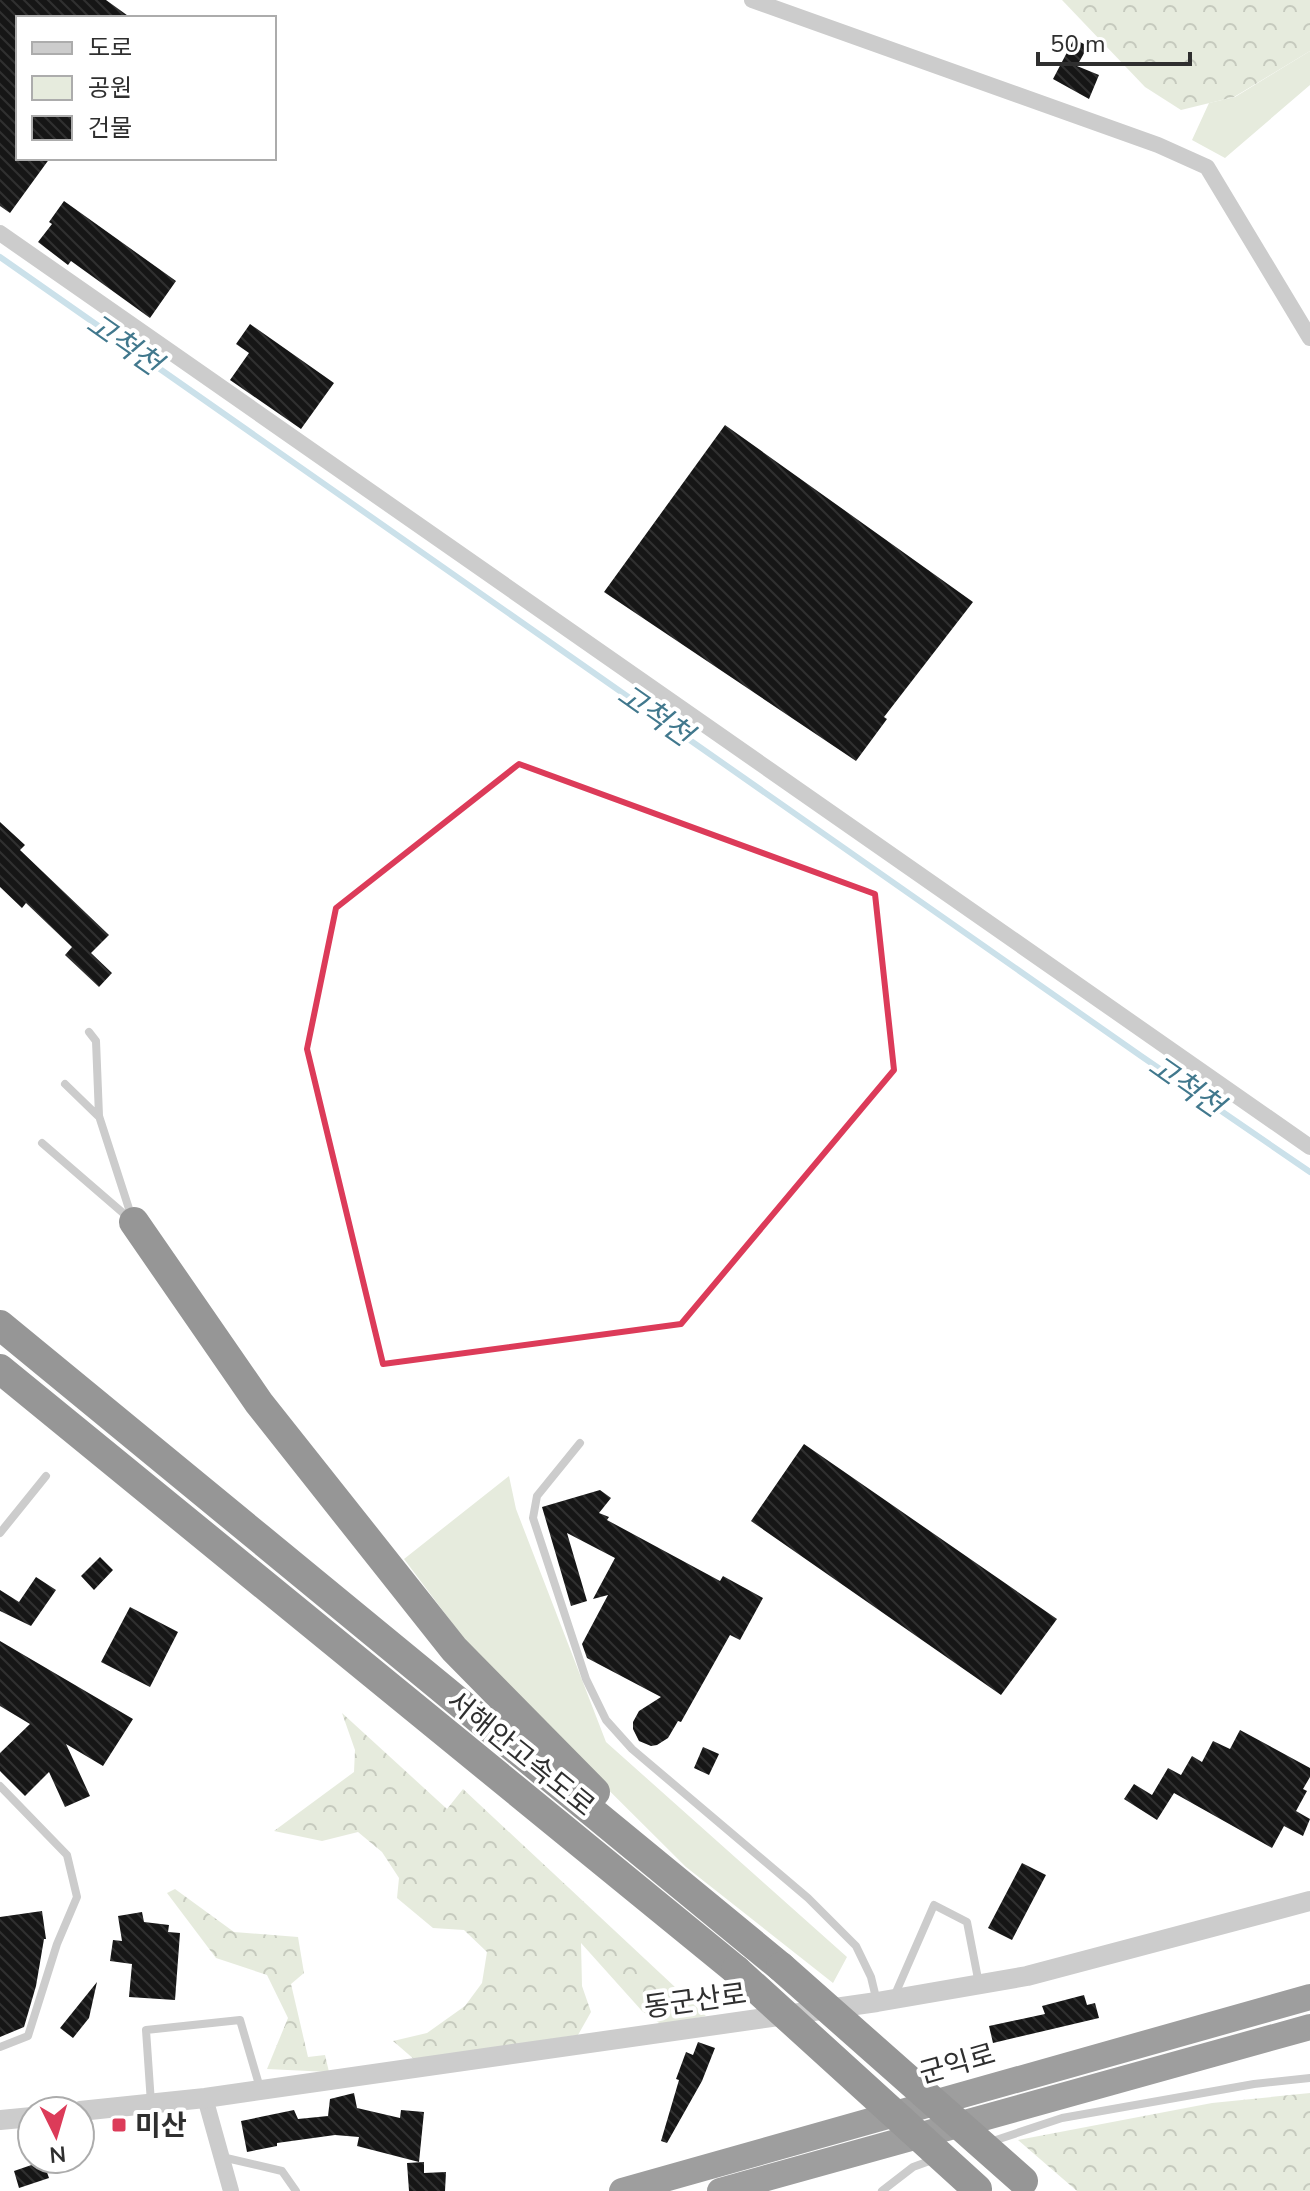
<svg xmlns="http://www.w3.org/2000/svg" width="1310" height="2191" viewBox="0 0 1310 2191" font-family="'Nunito Sans','Noto Sans KR',sans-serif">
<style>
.green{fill:#e6ebdd}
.forest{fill:url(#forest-crowns)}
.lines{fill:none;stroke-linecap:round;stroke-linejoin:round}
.stream{stroke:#cbe1ea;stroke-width:6}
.building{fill:url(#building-back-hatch)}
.service{stroke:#ccc;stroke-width:8}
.minor{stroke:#ccc;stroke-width:16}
.tertiary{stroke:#ccc;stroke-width:20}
.trunk{stroke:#9e9e9e;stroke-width:26}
.motorway{stroke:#969696;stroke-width:30}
.motorway-bridge{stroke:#969696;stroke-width:30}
.marked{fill:none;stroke:#dc3b59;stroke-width:6;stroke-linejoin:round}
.poi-dot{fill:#dc3b59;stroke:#fff;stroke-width:3}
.labels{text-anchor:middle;stroke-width:8;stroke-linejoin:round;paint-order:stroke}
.street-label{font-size:28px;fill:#2f2f2f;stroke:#fff}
.poi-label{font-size:28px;font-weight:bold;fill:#2f2f2f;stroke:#fff;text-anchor:start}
.water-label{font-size:30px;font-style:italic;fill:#41788d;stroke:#fff}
</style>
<defs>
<pattern id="forest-crowns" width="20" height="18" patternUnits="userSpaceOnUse" patternTransform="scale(2)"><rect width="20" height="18" fill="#e6ebdd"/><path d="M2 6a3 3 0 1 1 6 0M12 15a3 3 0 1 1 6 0" fill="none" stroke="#c6cabe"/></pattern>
<pattern id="building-back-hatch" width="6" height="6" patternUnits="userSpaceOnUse" patternTransform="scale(2)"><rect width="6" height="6" fill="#161616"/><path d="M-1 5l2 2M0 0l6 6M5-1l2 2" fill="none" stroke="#303030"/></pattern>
</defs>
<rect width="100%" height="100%" fill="#fff"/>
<path class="green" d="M1310,51V85L1225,158L1192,140L1209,103L1235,97Z
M509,1476L516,1509L606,1742L847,1957L833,1983L686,1867L486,1668L404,1559Z"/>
<path class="forest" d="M1062,0H1310V51L1234,97L1181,110L1145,87Z
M342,1713L447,1809L463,1789L706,2016L662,2025L642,2011L581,1943L582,1986L591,2012L578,2035L415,2060L393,2041L427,2033L465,2006L482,1983L487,1952L464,1930L433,1928L397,1898L399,1878L382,1852L358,1832L322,1841L274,1831L354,1772L355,1750Z
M175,1889L234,1932L298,1937L304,1973L291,1984L308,2057L325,2055L329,2072L267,2069L288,2018L267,1975L216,1958L167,1893Z
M1310,2093V2191H1077L1018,2140L1212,2103Z"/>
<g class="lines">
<path class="stream" d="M0,257L1141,1056L1310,1172"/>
</g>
<path class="building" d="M0,0H106L131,18H18V158H50L10,213L0,206Z
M1074,39L1088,46L1077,66L1099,75L1089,99L1053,79Z
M64,201L176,281L150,318L71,261L68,265L38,242L52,224L49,222Z
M250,324L334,383L301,429L230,380L249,353L236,344Z
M725,425L973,602L884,717L887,719L856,761L604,592Z
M0,822L25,845L20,850L109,935L91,953L112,973L99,987L65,955L72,947L26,903L22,908L0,887Z
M804,1444L1057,1619L1001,1695L751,1521Z
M600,1490L611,1498L599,1513L609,1517L607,1520L720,1581L723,1576L763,1598L740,1640L730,1635L681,1722L678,1721L668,1738L657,1745L651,1746L639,1741L633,1729V1722L639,1711L661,1697L587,1658L582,1644L608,1595L593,1599L615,1558L567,1533L587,1601L571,1606L542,1507Z
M100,1557L113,1570L94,1590L81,1576Z
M36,1577L56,1590L31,1626L0,1611V1590L19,1602Z
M130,1607L178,1632L150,1687L101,1662Z
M0,1641L133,1719L103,1766L66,1744L90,1796L65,1807L49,1772L25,1796L0,1771V1753L30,1724L0,1706Z
M1240,1730L1310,1768V1777L1303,1789L1307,1791L1296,1811L1310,1819L1303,1836L1284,1826L1272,1848L1174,1793L1157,1820L1124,1799L1134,1784L1152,1795L1168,1768L1181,1775L1192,1756L1202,1762L1213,1741L1230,1749Z
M703,1747L719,1754L709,1775L694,1768Z
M1022,1863L1046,1875L1012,1940L988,1928Z
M42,1911L46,1939H44L36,1986L24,2027L0,2037V1917Z
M142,1912L144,1922L169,1925L168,1932L180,1933L175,2000L129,1997L132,1964L110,1961L113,1940L122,1941L118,1916Z
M97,1982L89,2018L73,2038L60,2028Z
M1084,1995L1087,2005L1095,2003L1099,2018L993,2043L989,2026L1045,2014L1042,2006Z
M698,2042L715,2048L702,2081L667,2143L661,2141L679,2080L676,2079L686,2052L693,2055Z
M354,2093L357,2108L400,2118L401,2110L424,2112L419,2162L357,2146L359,2137L335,2135L277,2143V2146L247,2152L241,2121L294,2110L298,2119L328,2116L330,2099Z
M43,2161L49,2178L19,2188L14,2171Z
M424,2162V2173L446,2172L445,2191H409L407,2163Z"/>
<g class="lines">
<path class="service" d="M89,1032L96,1041L99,1116L132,1218
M65,1084L98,1116
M42,1143L130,1219
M580,1443L537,1496L533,1518L586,1679L606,1720L632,1749L808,1898L856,1946L871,1977L877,2002
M0,1533L46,1476
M0,1786L67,1855L77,1897L57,1944L28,2036L0,2047
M893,1999L934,1905L967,1922L979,1984
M151,2103L146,2030L240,2020L260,2088
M990,2142L1062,2118L1254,2084L1310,2078
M222,2157L282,2171L296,2191
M882,2191L913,2167L935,2159"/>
<path class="minor" d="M752,0L1158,145L1207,167L1310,338
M0,233L1310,1147
M205,2098L231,2191"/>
<path class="tertiary" d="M80,2111L205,2098L877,2002L1027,1976L1310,1901
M0,2120L32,2117"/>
<path class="trunk" d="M622,2191L1310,1997
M720,2191L1310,2027"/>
<path class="motorway" d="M134,1222L259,1403L454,1649L595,1792
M0,1325L781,1967
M0,1369L736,1970"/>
<path class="motorway-bridge" d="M781,1967L1023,2181
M736,1970L977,2189"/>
</g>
<path class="marked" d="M519,764L875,894L894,1070L681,1324L383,1364L307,1049L336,908Z"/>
<rect class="poi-dot" x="111" y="2117" width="16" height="16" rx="4"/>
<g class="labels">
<g class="street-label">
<text transform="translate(521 1753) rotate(39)" y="10">서해안고속도로</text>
<text transform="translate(695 2000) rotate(-8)" y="10">동군산로</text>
<text transform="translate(957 2063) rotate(-16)" y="10">군익로</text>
</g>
<g class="poi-label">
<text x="135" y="2135">미산</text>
</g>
<g class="water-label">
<text transform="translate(124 344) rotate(35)" y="10">고척천</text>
<text transform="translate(655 715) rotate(35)" y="10">고척천</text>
<text transform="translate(1186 1086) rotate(35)" y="10">고척천</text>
</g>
</g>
<rect x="16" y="16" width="260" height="144" fill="#ffffff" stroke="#acacac" stroke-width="2"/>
<rect x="32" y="42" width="40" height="12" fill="#cccccc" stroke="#acacac" stroke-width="2"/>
<text x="88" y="56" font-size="24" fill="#2f2f2f">도로</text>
<rect x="32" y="76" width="40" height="24" fill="#e6ebdd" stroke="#acacac" stroke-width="2"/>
<text x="88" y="96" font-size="24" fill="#2f2f2f">공원</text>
<rect x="32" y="116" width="40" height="24" fill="url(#building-back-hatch)" stroke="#acacac" stroke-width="2"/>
<text x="88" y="136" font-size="24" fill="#2f2f2f">건물</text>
<g transform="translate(56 2135) rotate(175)"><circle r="38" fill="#ffffff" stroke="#acacac" stroke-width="2"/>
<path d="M0-6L14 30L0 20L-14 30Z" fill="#dc3b59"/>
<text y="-12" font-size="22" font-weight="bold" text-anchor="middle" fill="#2f2f2f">N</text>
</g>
<path d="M1038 52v12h152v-12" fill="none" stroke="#2f2f2f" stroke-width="4"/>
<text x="1050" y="52" font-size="24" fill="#2f2f2f" stroke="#ffffff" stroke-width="6" paint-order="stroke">50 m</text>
</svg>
